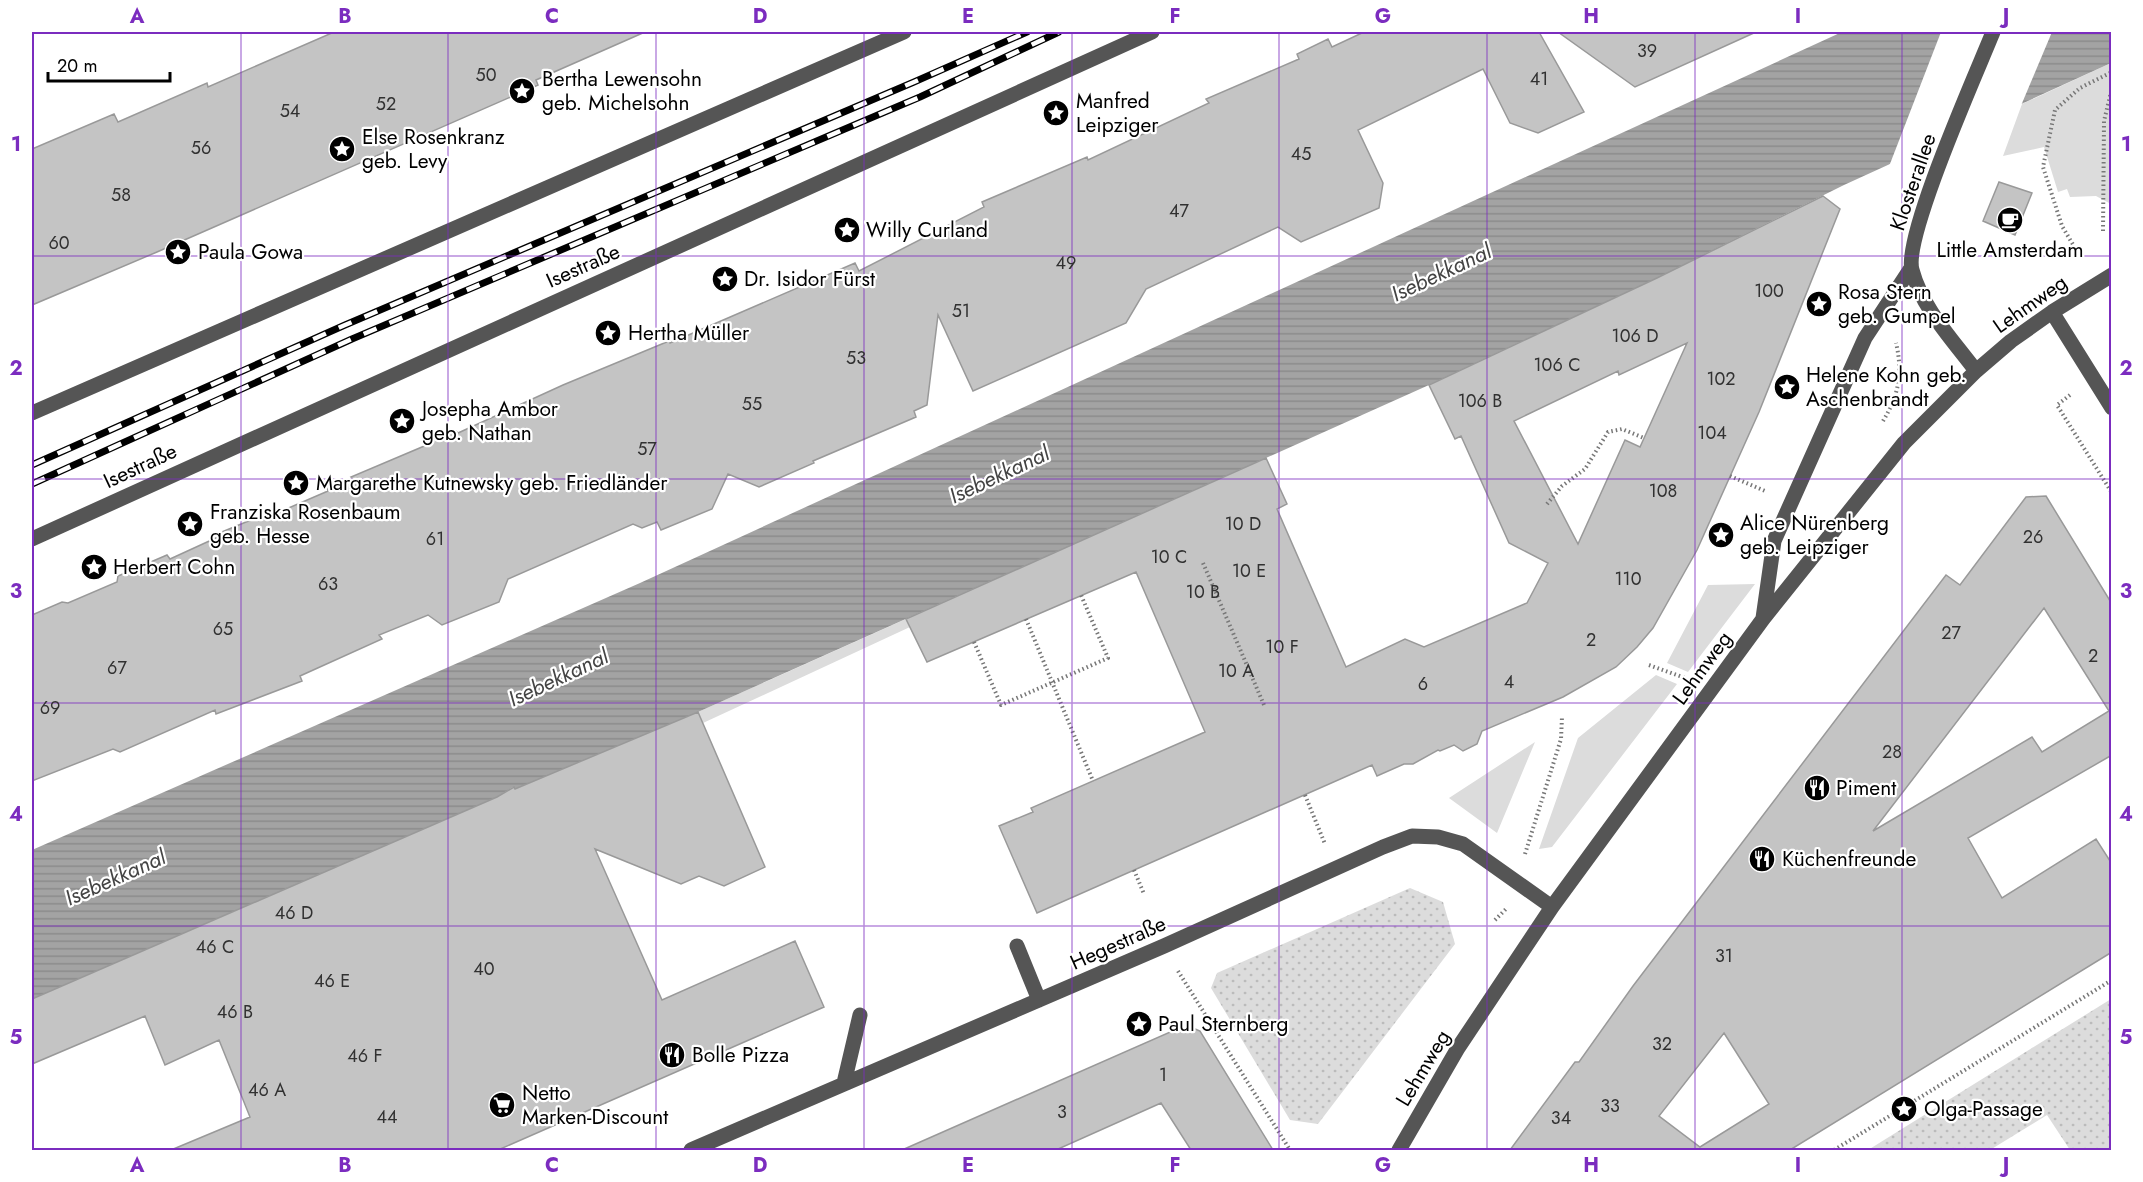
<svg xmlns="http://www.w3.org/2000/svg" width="2143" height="1182" viewBox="0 0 2143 1182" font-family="Jost,sans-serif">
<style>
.grass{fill:#dcdcdc}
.park{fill:url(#park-dots)}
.water{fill:url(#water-rules)}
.pier{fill:#fff}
.building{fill:#c4c4c4;stroke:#999;stroke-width:1.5;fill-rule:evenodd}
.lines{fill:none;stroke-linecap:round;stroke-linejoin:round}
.path{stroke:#777;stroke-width:4;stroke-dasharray:1.5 3;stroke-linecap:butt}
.minor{stroke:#555;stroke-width:15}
.rail-casing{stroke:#000;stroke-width:7}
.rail{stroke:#fff;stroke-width:4.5;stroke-dasharray:14;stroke-linecap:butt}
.grid{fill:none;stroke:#7b2cbf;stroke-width:1.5;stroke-opacity:0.55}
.labels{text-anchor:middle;stroke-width:4.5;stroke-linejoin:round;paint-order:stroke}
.number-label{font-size:18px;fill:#313131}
.poi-label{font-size:21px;fill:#000;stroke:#fff;text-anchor:start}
.street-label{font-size:21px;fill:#000;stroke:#fff}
.water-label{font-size:22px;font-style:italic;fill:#444;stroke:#fff}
.neatline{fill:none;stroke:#7b2cbf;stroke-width:2}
.grid-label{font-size:20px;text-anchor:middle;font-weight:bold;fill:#7b2cbf}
</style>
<defs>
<pattern id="park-dots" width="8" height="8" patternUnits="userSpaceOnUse" patternTransform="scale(1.5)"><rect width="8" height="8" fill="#dcdcdc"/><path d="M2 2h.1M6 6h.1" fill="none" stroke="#bbb" stroke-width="1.8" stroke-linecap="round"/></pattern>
<pattern id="water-rules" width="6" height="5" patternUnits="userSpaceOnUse" patternTransform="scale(1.5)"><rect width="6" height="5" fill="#a3a3a3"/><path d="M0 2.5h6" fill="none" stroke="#8b8b8b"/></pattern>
</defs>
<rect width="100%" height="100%" fill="#fff"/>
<path class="grass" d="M2111,63V204L2096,196L2070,197L2067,189L2058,192L2044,147L2003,156L2022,104Z
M1755,584L1688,672L1667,663L1708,585Z
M906,619L910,627L703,723L698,712Z
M1656,675L1677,684L1552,847L1539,849L1578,738Z
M1535,742L1497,833L1449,798Z"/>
<path class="park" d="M1410,888L1443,902L1455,944L1318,1124L1290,1120L1211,988L1217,973Z
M2111,999L2110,1150H2070L2047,1115L1990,1150H1868Z"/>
<path class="water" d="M1842,32H2111V63L1844,185L1657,278L1429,385L698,712L515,789L513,787L497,797L32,999V850L640,583Z"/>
<path class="pier" d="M1941,32H2052L2020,108L1888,169Z"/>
<path class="building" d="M334,32H645L536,80L538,85L157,252L32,305V149L114,114L118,122L207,83L208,87Z
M1364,32H1539L1584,112L1538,133L1510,123L1483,69L1358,130L1383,183L1379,208L1301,242L1278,227L1146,289L1126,323L973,391L938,315L927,405L914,411L916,417L813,461L814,463L759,487L728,474L712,509L661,530L657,522L642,528L633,524L508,579L499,602L442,625L428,615L379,635L382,639L300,676L302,681L216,714L215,710L120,752L113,749L32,781V615L62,602L68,603L117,582L118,576L167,555L170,559L218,537L217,534L246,522L261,517L263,519L328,491L327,488L353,479L351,477L429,444L428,442L456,431L458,433L563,385L669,341L670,343L855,263L859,271L984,207L982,202L1087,157L1088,160L1209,103L1206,99L1299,59L1297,54L1328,39L1332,47Z
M1558,32H1756L1635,87Z
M1999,182L2032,193L2015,235L1983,221Z
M1823,196L1840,209L1759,412L1697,550L1653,628L1637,647L1616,667L1563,697L1482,731L1477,744L1463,751L1454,745L1440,751L1438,750L1413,764H1404L1377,776L1372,765L1037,913L999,826L1033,812L1031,808L1205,732L1136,572L927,662L906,619L1266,458L1287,504L1277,509L1346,667L1405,639L1424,647L1527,603L1548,563L1509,543L1461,436L1455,439L1429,385L1657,278ZM1687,343L1640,447L1625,440L1578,544L1514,421L1618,371L1619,375Z
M2046,496L2112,604V755L1968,838L2002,898L2096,839L2112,864V952L1790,1150H1510L1575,1062H1579L1633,986L1946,575L1960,585L2026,497ZM2044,608L2109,711L2042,752L2032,737L1873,831ZM1724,1033L1769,1104L1700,1147L1659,1116Z
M698,712L765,867L724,886L699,876L681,884L595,849L662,1000L795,941L824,1007L498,1150H171L250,1117L219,1040L165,1065L145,1016L32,1064V999L497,797L514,787L515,789Z
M1186,1025L1200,1031L1273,1150H1191L1161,1103L1056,1150H902Z"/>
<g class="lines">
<path class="path" d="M2103,231L2104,121L2112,88
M2075,248L2062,226L2043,167L2055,110L2080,88L2112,72
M2070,395L2057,405L2112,493
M1883,421C1899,395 1903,372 1896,343
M1730,476L1765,491
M1547,504L1562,486L1585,469L1608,432L1622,429L1644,438
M1203,563L1264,705
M1026,619L1093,781
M974,642L1001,705L1108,658L1081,595
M1649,665L1685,678
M1305,795L1325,844
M1525,854L1561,739L1562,717
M1134,870L1144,894
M1495,920L1506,909
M1178,971L1290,1150
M1834,1150L2112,980"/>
<path class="minor" d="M2052,312L2112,408
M1976,371C1952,339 1922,308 1912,270C1903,237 1977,72 1993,32
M32,413L904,32
M32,539L1152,32
M1763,618L1774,541L1865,338L1911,268
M1017,946L1039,1000
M844,1083L860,1015
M691,1150L1164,946L1383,847L1412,836L1438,837L1463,844L1552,907
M1399,1150L1458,1048L1552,907L1763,619L1904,443L1976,371L2011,341L2052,312L2112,275"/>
<defs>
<path id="rail" d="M32,465L345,325L914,82L1027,32
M32,484L352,339L920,97L1059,32"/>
</defs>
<use href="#rail" class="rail-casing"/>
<use href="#rail" class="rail"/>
</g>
<path class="grid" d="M241,32V1150M448,32V1150M656,32V1150M864,32V1150M1072,32V1150M1279,32V1150M1487,32V1150M1695,32V1150M1902,32V1150M32,256H2112M32,479H2112M32,703H2112M32,926H2112"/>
<defs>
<symbol id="sight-disc" viewBox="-11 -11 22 22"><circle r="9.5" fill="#000" stroke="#fff"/><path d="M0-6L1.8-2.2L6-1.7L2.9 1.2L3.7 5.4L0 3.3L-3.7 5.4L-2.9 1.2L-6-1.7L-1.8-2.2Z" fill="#fff"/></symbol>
<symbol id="cafe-disc" viewBox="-11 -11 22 22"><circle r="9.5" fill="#000" stroke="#fff"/><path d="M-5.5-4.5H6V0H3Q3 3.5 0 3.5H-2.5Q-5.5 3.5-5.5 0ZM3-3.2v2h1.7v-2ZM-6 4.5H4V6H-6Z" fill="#fff"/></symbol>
<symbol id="restaurant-disc" viewBox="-11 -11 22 22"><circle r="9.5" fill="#000" stroke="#fff"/><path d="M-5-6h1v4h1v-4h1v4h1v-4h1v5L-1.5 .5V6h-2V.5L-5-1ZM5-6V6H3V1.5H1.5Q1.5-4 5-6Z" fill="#fff"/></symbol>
<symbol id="supermarket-disc" viewBox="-11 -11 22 22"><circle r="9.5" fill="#000" stroke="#fff"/><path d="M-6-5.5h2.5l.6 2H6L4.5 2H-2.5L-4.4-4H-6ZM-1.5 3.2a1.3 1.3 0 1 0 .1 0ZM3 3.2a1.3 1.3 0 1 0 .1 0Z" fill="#fff"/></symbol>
</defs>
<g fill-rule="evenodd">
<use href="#sight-disc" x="507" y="76" width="30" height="30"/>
<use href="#sight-disc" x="1041" y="98" width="30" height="30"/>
<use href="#sight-disc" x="327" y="134" width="30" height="30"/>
<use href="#cafe-disc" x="1995" y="205" width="30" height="30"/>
<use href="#sight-disc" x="832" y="215" width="30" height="30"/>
<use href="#sight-disc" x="163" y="237" width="30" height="30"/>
<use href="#sight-disc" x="710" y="264" width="30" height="30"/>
<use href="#sight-disc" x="1804" y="289" width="30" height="30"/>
<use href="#sight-disc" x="593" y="318" width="30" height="30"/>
<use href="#sight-disc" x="1772" y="372" width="30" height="30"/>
<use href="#sight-disc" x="387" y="406" width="30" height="30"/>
<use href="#sight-disc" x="281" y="468" width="30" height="30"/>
<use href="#sight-disc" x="175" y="509" width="30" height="30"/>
<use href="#sight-disc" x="1706" y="520" width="30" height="30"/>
<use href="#sight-disc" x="79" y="552" width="30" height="30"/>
<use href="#restaurant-disc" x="1802" y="773" width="30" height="30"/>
<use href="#restaurant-disc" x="1747" y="844" width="30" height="30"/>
<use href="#sight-disc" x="1124" y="1009" width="30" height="30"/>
<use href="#restaurant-disc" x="657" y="1040" width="30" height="30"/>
<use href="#supermarket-disc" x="487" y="1090" width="30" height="30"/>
<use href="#sight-disc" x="1889" y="1094" width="30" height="30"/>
</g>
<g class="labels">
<g class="number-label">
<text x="1647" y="57">39</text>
<text x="486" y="81">50</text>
<text x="1539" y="85">41</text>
<text x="386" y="110">52</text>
<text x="290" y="117">54</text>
<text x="201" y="154">56</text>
<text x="1301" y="160">45</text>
<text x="121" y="201">58</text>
<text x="1179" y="217">47</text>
<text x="59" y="249">60</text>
<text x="1066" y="269">49</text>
<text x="1769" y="297">100</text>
<text x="961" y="317">51</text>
<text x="1635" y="342">106 D</text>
<text x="856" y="364">53</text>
<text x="1557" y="371">106 C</text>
<text x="1721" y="385">102</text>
<text x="1480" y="407">106 B</text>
<text x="752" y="410">55</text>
<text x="1712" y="439">104</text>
<text x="647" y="455">57</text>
<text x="1663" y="497">108</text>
<text x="1243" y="530">10 D</text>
<text x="2033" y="543">26</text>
<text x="435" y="545">61</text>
<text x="1169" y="563">10 C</text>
<text x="1249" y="577">10 E</text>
<text x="1628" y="585">110</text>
<text x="328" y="590">63</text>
<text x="1203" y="598">10 B</text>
<text x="223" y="635">65</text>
<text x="1951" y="639">27</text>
<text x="1591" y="646">2</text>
<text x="1282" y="653">10 F</text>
<text x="2093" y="662">2</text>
<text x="117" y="674">67</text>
<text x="1236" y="677">10 A</text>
<text x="1509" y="688">4</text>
<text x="1423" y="690">6</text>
<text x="50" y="714">69</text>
<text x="1892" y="758">28</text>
<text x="294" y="919">46 D</text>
<text x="215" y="953">46 C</text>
<text x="1724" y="962">31</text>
<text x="484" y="975">40</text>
<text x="332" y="987">46 E</text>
<text x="235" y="1018">46 B</text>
<text x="1662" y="1050">32</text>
<text x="365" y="1062">46 F</text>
<text x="1163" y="1081">1</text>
<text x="267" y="1096">46 A</text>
<text x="1610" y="1112">33</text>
<text x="1062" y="1118">3</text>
<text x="387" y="1123">44</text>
<text x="1561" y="1124">34</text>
</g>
<g class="poi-label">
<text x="542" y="86">Bertha Lewensohn<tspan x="542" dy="24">geb. Michelsohn</tspan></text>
<text x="1076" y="108">Manfred<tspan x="1076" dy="24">Leipziger</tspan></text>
<text x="362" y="144">Else Rosenkranz<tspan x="362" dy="24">geb. Levy</tspan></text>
<text x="866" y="237">Willy Curland</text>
<text x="2010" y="257" text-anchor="middle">Little Amsterdam</text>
<text x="198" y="259">Paula Gowa</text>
<text x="744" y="286">Dr. Isidor Fürst</text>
<text x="1838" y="299">Rosa Stern<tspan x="1838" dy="24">geb. Gumpel</tspan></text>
<text x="628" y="340">Hertha Müller</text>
<text x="1806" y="382">Helene Kohn geb.<tspan x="1806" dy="24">Aschenbrandt</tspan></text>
<text x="422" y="416">Josepha Ambor<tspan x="422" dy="24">geb. Nathan</tspan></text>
<text x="316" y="490">Margarethe Kutnewsky geb. Friedländer</text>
<text x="210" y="519">Franziska Rosenbaum<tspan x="210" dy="24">geb. Hesse</tspan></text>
<text x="1740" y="530">Alice Nürenberg<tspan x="1740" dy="24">geb. Leipziger</tspan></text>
<text x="113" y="574">Herbert Cohn</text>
<text x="1836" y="795">Piment</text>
<text x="1782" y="866">Küchenfreunde</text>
<text x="1158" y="1031">Paul Sternberg</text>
<text x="692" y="1062">Bolle Pizza</text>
<text x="522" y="1100">Netto<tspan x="522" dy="24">Marken-Discount</tspan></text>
<text x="1924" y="1116">Olga-Passage</text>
</g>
<g class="street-label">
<text transform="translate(1913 182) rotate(-71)" y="7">Klosterallee</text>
<text transform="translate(583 266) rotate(-24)" y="7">Isestraße</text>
<text transform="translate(2030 304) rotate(-35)" y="7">Lehmweg</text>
<text transform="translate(140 466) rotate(-25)" y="7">Isestraße</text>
<text transform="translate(1702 668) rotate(-54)" y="7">Lehmweg</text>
<text transform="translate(1118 943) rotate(-24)" y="7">Hegestraße</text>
<text transform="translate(1423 1068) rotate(-59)" y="7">Lehmweg</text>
</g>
<g class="water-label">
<text transform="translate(1441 272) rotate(-25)" y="8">Isebekkanal</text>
<text transform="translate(999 474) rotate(-25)" y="8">Isebekkanal</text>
<text transform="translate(558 677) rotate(-25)" y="8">Isebekkanal</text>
<text transform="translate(115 877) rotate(-24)" y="8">Isebekkanal</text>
</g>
</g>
<rect width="2143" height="1182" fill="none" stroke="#ffffff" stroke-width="66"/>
<path d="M48 72v9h122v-9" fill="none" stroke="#000000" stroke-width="3"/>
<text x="57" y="72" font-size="18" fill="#000000" stroke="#ffffff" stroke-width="4.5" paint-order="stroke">20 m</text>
<rect x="33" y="33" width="2077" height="1116" class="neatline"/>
<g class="grid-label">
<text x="137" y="23">A</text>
<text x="345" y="23">B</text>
<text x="552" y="23">C</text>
<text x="760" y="23">D</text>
<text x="968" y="23">E</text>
<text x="1175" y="23">F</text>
<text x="1383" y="23">G</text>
<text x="1591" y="23">H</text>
<text x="1798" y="23">I</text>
<text x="2006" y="23">J</text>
<text x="16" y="151">1</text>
<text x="2126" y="151">1</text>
<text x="16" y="375">2</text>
<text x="2126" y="375">2</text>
<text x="16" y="598">3</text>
<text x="2126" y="598">3</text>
<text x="16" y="821">4</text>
<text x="2126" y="821">4</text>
<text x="16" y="1044">5</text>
<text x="2126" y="1044">5</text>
<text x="137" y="1172">A</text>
<text x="345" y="1172">B</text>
<text x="552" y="1172">C</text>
<text x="760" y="1172">D</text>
<text x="968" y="1172">E</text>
<text x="1175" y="1172">F</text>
<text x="1383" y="1172">G</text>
<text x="1591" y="1172">H</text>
<text x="1798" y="1172">I</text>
<text x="2006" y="1172">J</text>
</g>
</svg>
